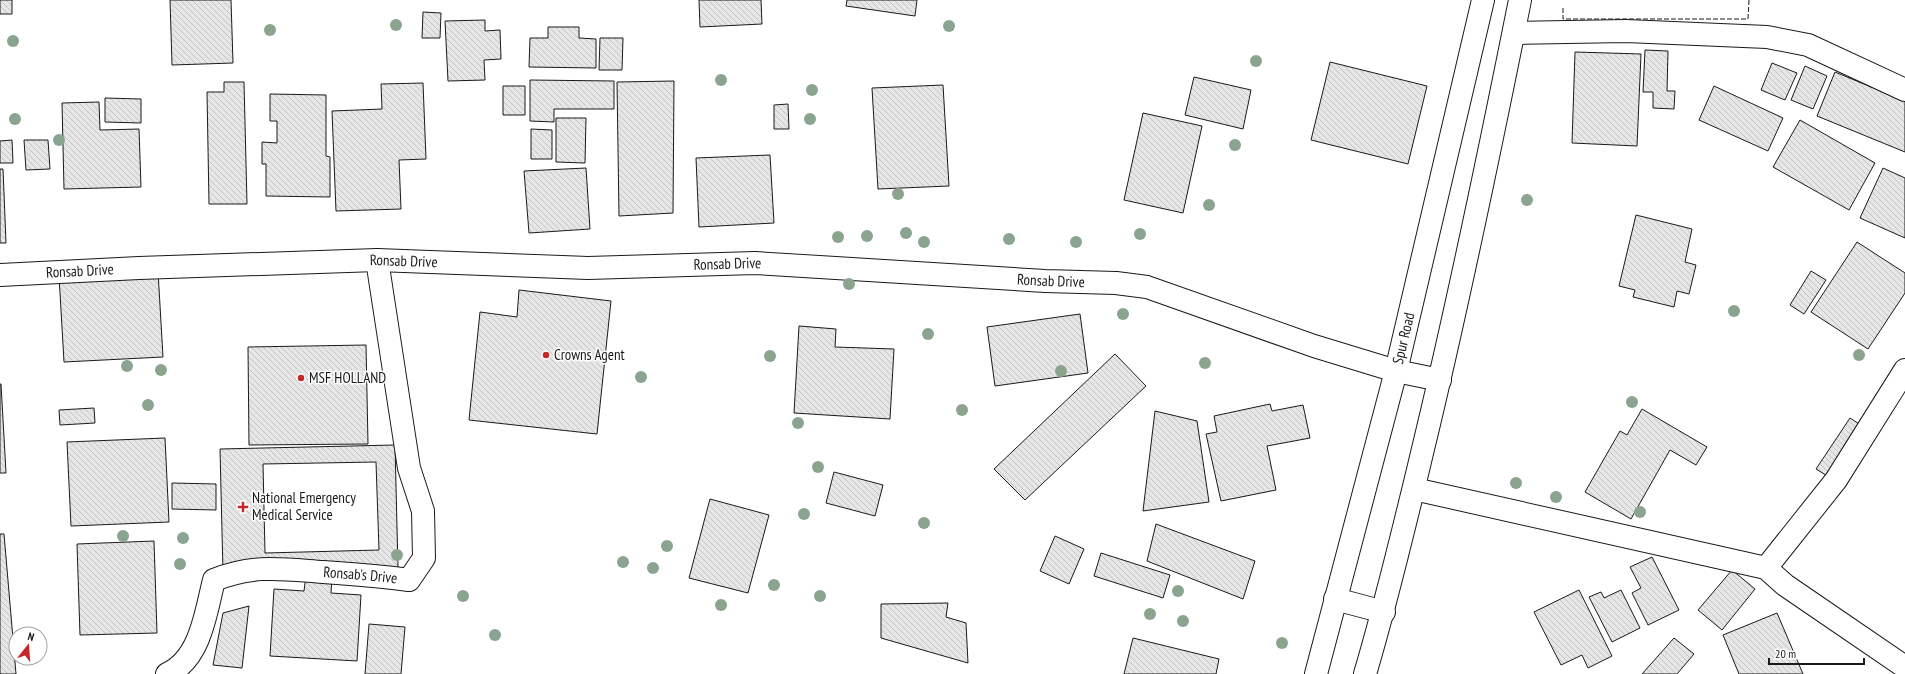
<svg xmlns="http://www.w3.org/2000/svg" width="1905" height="674" viewBox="0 0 1905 674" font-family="'PT Sans Narrow',sans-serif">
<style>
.building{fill:url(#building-back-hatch);stroke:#1a1a1a;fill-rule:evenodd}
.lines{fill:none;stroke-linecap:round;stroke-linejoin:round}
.street-casing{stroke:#1a1a1a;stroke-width:24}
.primary-casing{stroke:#1a1a1a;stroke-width:24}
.street{stroke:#fff;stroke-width:22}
.primary{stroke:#fff;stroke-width:22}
.fence{stroke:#1a1a1a;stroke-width:1;stroke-dasharray:5 2;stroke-linecap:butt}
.tree{fill:#8aa48f}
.poi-dot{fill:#c62828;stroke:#fff;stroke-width:1.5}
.labels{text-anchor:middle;stroke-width:3;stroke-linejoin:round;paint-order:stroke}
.street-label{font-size:15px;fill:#1a1a1a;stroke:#fff}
.poi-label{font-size:15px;fill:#1a1a1a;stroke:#fff;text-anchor:start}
</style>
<defs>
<pattern id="building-back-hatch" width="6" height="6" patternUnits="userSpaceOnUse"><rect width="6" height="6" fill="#e6e6e6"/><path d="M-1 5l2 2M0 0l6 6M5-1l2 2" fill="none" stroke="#c5c5c5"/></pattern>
</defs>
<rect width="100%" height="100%" fill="#fff"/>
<path class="building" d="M0,0H12V14H0Z
M170,0H231L233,63L172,65Z
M699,0H761L762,24L700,27Z
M847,0H917L915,16L846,6Z
M423,12L441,13L440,38H422Z
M485,20V31L500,30L501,59L484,60L485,80L448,81L445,21Z
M548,27H579V38L596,39V68L529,67L530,38H548Z
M600,38H623L622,70H599Z
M1645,50L1668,51L1667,91H1675L1674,109L1653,108V92H1643Z
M1575,52L1641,54L1637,146L1572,143Z
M1330,62L1427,86L1408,164L1311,140Z
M1772,63L1797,73L1785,100L1761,90Z
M1805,66L1827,76L1813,109L1791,100Z
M1835,72L1905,101V152L1817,116Z
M1194,77L1251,90L1243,129L1185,115Z
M530,80L614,81V109H554V122L530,121Z
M674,81L673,213L619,216L617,82Z
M224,82H244L247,204H209L207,92H224Z
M423,83L426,159L399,160L401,209L336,211L332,111L382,109L381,84Z
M943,85L949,186L878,189L872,88Z
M503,86H525V115H503Z
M1714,86L1783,118L1768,151L1699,120Z
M270,94L326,95V156L330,157V197L266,196V164H262V142L277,143V121H270Z
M105,98L141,99V123L105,122Z
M99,102L100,130L139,129L141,187L64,189L62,103Z
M788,104L789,129H774V105Z
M1143,113L1202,126L1183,213L1124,200Z
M556,118H586L585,163L556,162Z
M1800,120L1875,163L1849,210L1773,167Z
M531,129L552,130V159H531Z
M12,140L13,163H0V141Z
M24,140H48L50,169L26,170Z
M770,155L774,223L699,227L696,158Z
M586,168L590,229L529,233L524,171Z
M1883,168L1905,178V238L1860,218Z
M0,169H3L6,243H0Z
M1636,215L1692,229L1685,262L1696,265L1689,294L1677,291L1674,307L1633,297L1635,290L1619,286Z
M1857,242L1905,273V293L1868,349L1811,312Z
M158,271L163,357L64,362L59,276Z
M1811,271L1826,280L1804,314L1790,305Z
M519,290L611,301L597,434L469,420L480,312L517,317Z
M1080,314L1088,373L995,386L987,327Z
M799,326L836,329L835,347L894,349L890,419L794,413Z
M366,345L368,444L249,445L248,347Z
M1115,354L1146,386L1025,500L994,469Z
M0,384H1L6,473H0Z
M1270,404L1272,411L1303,405L1310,438L1267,446L1276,490L1221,501L1206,434L1217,432L1214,416Z
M94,408L95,423L60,425L59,410Z
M1642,409L1707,447L1696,465L1670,450L1631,519L1585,492L1620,431L1627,435Z
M1155,411L1197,421L1209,502L1143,511Z
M1850,418L1862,426L1829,477L1816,469Z
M165,438L169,522L71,526L67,442Z
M395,445L398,568L223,572L220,449ZM376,462L379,550L265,553L263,464Z
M834,472L883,485L875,516L826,503Z
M172,483L216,484V510L172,509Z
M710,499L769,515L748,593L689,578Z
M1156,524L1255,561L1243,599L1147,561Z
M0,534H4L16,674H0Z
M1055,536L1084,549L1069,584L1040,571Z
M154,541L157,633L80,635L77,544Z
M1101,553L1170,575L1163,598L1094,576Z
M1652,557L1679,610L1648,625L1632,593L1641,588L1630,567Z
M1732,570L1755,589L1722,630L1698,610Z
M306,575L332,577L331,593L361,595L357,661L270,656L274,589L304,591Z
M1579,590L1612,656L1588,668L1582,655L1561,665L1534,612Z
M1621,590L1640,628L1612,642L1589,597L1601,592L1604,598Z
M948,603L946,617L966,623L968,663L881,638V604Z
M249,606L242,668L213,665L223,613Z
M1777,613L1803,674H1739L1723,635Z
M369,624L405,627L401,674H365Z
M1133,638L1219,659L1216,674H1124Z
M1674,638L1694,654L1677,674H1642Z"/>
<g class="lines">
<defs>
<g id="street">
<path d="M1514,33L1626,31L1767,37L1808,45L1905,90"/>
<path id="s1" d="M0,275L139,268L377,260L588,268L755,263L1045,281L1116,283L1147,287L1314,346L1396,371L1440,380"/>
<path d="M1414,489L1766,568L1785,585L1905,667"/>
<path d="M1766,568L1836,480L1905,370"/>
<path id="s2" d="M167,674C201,659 206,611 214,580C254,564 282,569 323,572C352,574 381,576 409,580L424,558L423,511L409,468L377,260"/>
</g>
<g id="primary">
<path d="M1335,599L1384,612"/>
<path id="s3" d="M1316,674L1396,371L1483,0"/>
<path d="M1365,674C1387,600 1405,524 1423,449C1459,300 1490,150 1520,0"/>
</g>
</defs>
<use href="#street" class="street-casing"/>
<use href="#primary" class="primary-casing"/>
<use href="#street" class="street"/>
<use href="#primary" class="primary"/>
<path class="fence" d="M1563,8V19H1748L1749,0"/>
</g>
<g class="tree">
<circle cx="396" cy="25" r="6"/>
<circle cx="949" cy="26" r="6"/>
<circle cx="270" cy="30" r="6"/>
<circle cx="13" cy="41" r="6"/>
<circle cx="1256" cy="61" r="6"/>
<circle cx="721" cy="80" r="6"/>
<circle cx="812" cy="90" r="6"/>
<circle cx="15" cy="119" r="6"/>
<circle cx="810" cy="119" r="6"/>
<circle cx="59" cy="140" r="6"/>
<circle cx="1235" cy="145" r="6"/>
<circle cx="898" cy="194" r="6"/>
<circle cx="1527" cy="200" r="6"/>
<circle cx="1209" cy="205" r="6"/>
<circle cx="906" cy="233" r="6"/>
<circle cx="1140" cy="234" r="6"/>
<circle cx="867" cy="236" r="6"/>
<circle cx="838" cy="237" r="6"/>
<circle cx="1009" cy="239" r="6"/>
<circle cx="924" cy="242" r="6"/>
<circle cx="1076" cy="242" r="6"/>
<circle cx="849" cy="284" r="6"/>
<circle cx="1734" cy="311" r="6"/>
<circle cx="1123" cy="314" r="6"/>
<circle cx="928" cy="334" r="6"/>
<circle cx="1859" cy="355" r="6"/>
<circle cx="770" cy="356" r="6"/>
<circle cx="1205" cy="363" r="6"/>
<circle cx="127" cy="366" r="6"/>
<circle cx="161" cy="370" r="6"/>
<circle cx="1061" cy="371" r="6"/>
<circle cx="641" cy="377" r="6"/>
<circle cx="1632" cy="402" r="6"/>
<circle cx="148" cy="405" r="6"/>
<circle cx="962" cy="410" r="6"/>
<circle cx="798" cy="423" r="6"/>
<circle cx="818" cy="467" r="6"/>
<circle cx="1516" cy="483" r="6"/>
<circle cx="1556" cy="497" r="6"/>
<circle cx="1640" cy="512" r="6"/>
<circle cx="804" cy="514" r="6"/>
<circle cx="924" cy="523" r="6"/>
<circle cx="123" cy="536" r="6"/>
<circle cx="183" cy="538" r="6"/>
<circle cx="667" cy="546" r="6"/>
<circle cx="397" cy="555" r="6"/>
<circle cx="623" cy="562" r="6"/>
<circle cx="180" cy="564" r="6"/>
<circle cx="653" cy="568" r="6"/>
<circle cx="774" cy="585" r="6"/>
<circle cx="1178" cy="591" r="6"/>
<circle cx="463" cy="596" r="6"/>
<circle cx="820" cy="596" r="6"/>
<circle cx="721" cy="605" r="6"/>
<circle cx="1150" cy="614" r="6"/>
<circle cx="1183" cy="621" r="6"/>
<circle cx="495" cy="635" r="6"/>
<circle cx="1282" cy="643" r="6"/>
</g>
<g class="poi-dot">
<circle cx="546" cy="355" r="4"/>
<circle cx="301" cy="378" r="4"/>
<path d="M241 501h4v4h4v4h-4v4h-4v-4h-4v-4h4z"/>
</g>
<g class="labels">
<g class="street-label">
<text dy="5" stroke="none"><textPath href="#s1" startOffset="404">Ronsab Drive</textPath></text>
<text dy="5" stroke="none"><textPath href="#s1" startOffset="728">Ronsab Drive</textPath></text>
<text dy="5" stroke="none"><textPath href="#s1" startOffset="80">Ronsab Drive</textPath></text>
<text dy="5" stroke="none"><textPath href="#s1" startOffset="1052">Ronsab Drive</textPath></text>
<text dy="5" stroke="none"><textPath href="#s3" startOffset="347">Spur Road</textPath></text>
<text dy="5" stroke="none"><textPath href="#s2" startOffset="257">Ronsab's Drive</textPath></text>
</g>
<g class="poi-label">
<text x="554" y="360">Crowns Agent</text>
<text x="309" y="383">MSF HOLLAND</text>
<text x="252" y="503">National Emergency<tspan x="252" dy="17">Medical Service</tspan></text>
</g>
</g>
<g transform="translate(28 646) rotate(17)"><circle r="19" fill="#ffffff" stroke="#a3a3a3"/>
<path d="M0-3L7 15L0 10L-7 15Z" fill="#c62828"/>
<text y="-6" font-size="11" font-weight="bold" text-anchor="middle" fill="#1a1a1a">N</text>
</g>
<path d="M1769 658v6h95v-6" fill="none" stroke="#1a1a1a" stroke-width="2"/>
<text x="1775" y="658" font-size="12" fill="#1a1a1a" stroke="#ffffff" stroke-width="3" paint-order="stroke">20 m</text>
</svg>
